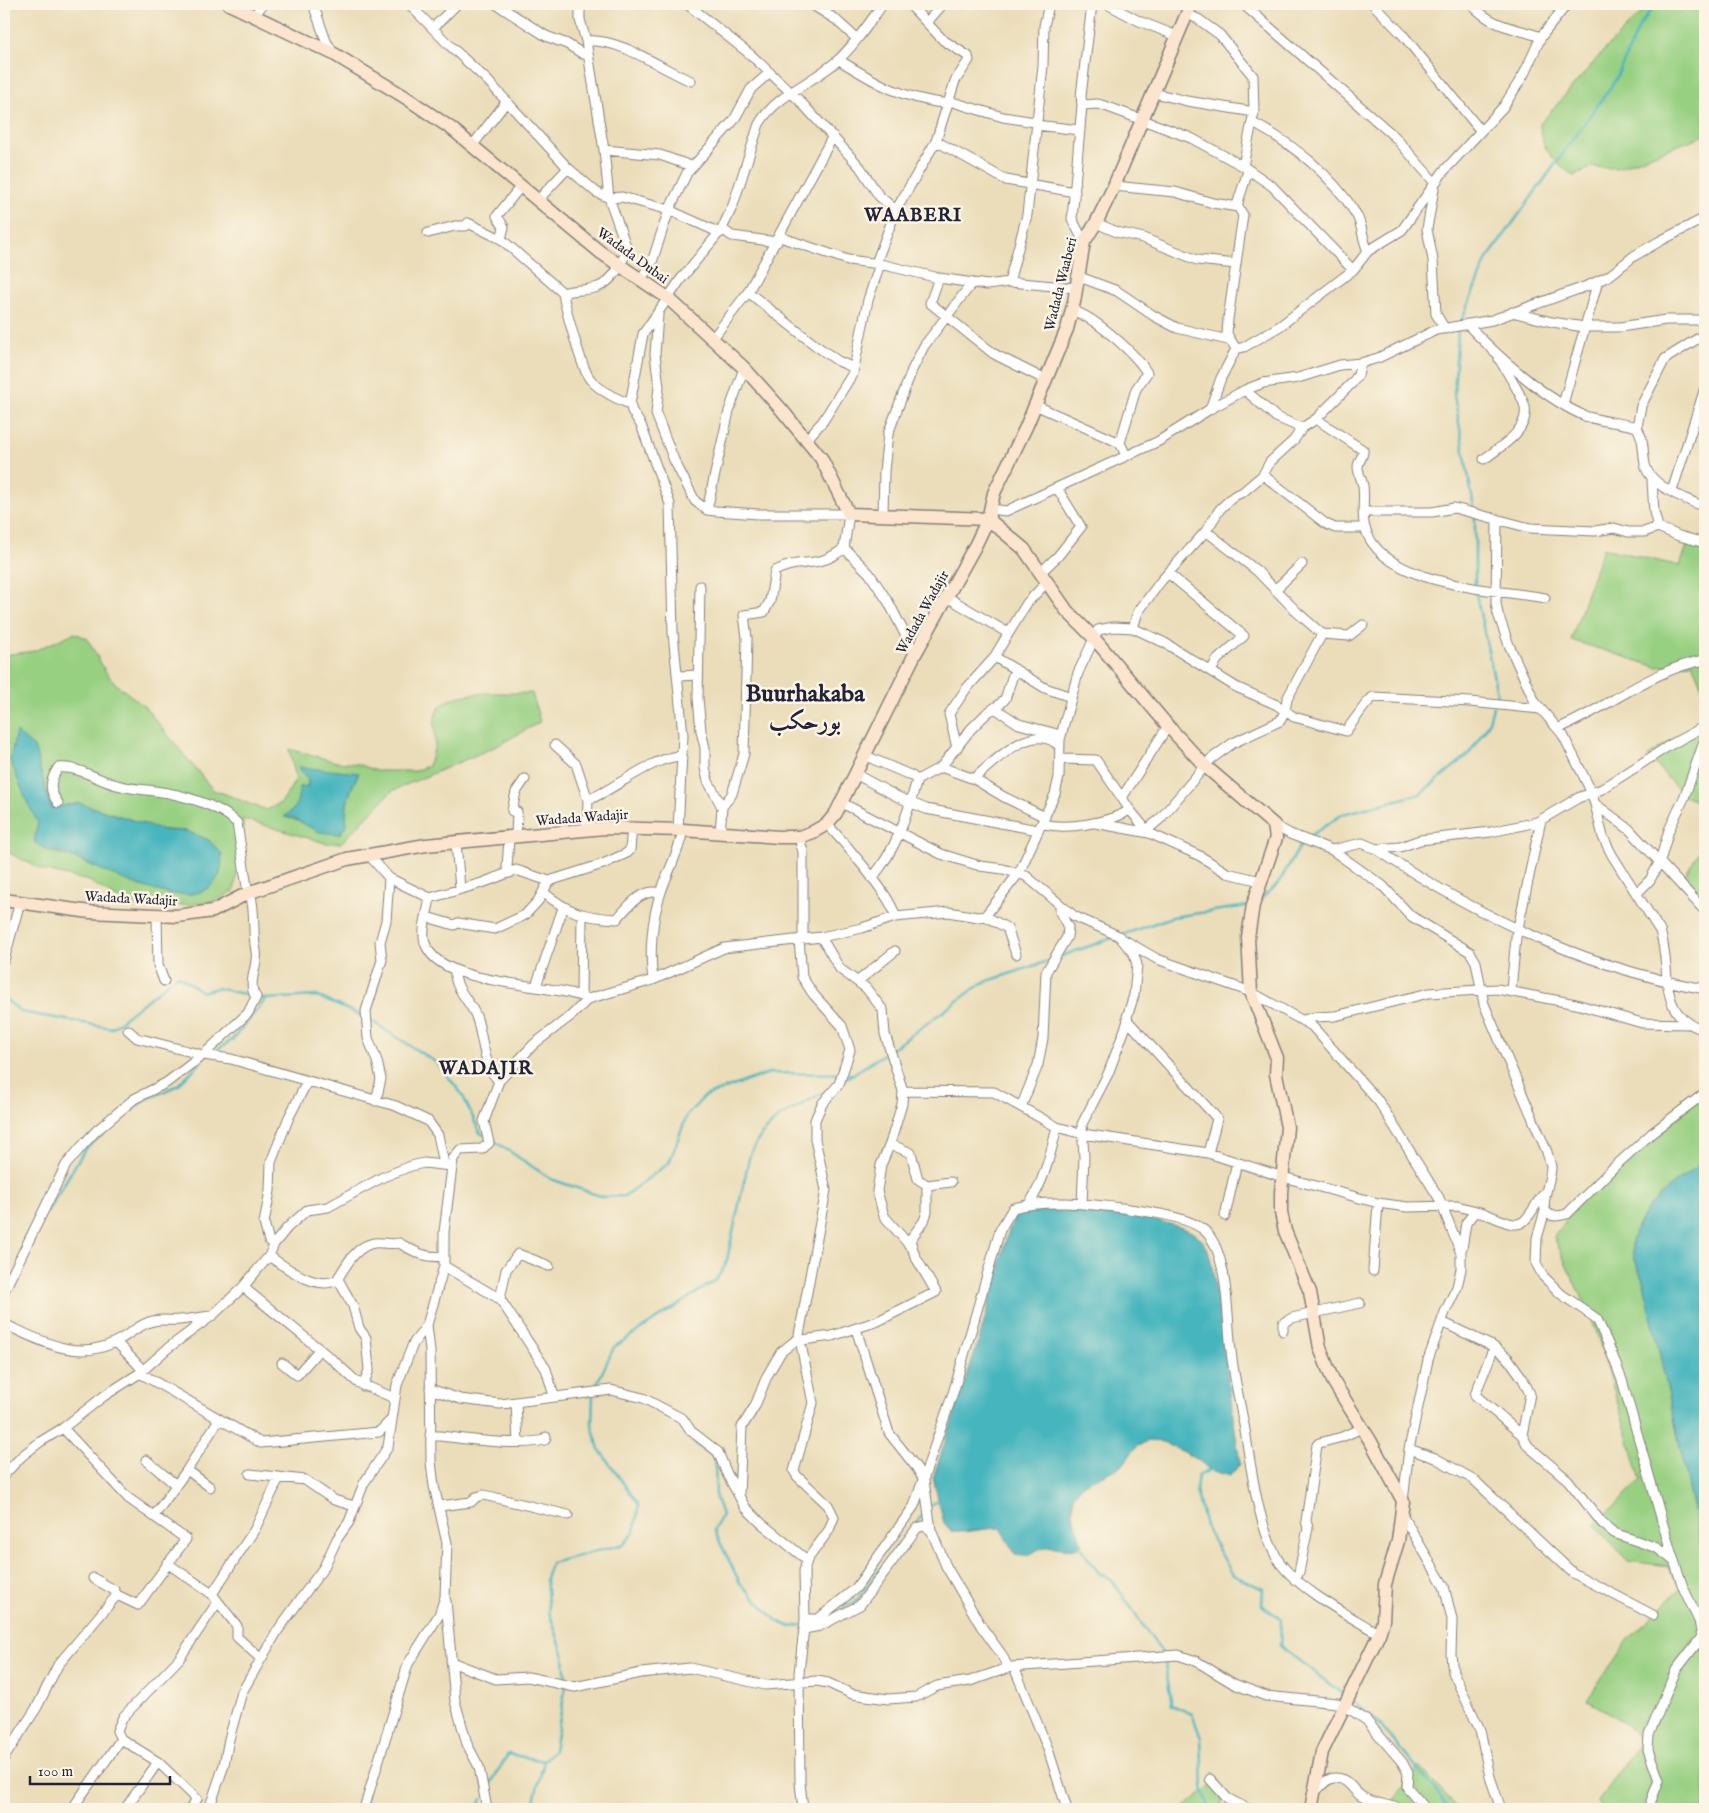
<svg xmlns="http://www.w3.org/2000/svg" width="1709" height="1813" viewBox="0 0 1709 1813" font-family="'IM FELL English',Amiri,serif">
<style>
.green{fill:#98d082;stroke:#5d795e;fill-rule:evenodd}
.water{fill:#46b5be;stroke:#346c7c}
.lines{fill:none;stroke-linecap:round;stroke-linejoin:round}
.stream{stroke:#46b5be;stroke-width:2.5}
.street-casing{stroke:#86807a;stroke-width:11}
.secondary-casing{stroke:#86807a;stroke-width:15}
.street{stroke:#fff;stroke-width:9}
.secondary{stroke:#fbe5cf;stroke-width:12}
.labels{text-anchor:middle;stroke-width:5;stroke-linejoin:round;paint-order:stroke}
.street-label{font-size:14px;fill:#22223b;stroke:#fcf5e5}
.district-label{font-size:19px;font-weight:bold;letter-spacing:1px;fill:#22223b;stroke:#fcf5e5}
.town-label{font-size:24px;font-weight:bold;fill:#22223b;stroke:#fcf5e5}
</style>
<rect width="100%" height="100%" fill="#fcf5e5"/>
<filter id="ink" filterUnits="userSpaceOnUse"><feTurbulence type="fractalNoise" baseFrequency=".02" numOctaves="2"/><feDisplacementMap in="SourceGraphic" scale="10" xChannelSelector="R" yChannelSelector="G"/><feConvolveMatrix kernelMatrix="1 2 1 2 8 2 1 2 1" color-interpolation-filters="sRGB"/></filter>
<filter id="wash" filterUnits="userSpaceOnUse"><feTurbulence type="fractalNoise" baseFrequency=".0096" numOctaves="4" result="noise"/><feDisplacementMap in="SourceGraphic" scale="20" xChannelSelector="R" yChannelSelector="G"/><feGaussianBlur stdDeviation="1.12" result="paint"/><feColorMatrix in="noise" values="0 0 0 0 0 0 0 0 0 0 0 0 0 0 0 0 0 1.4 0 .05"/><feComposite in="paint" operator="in"/></filter>
<g filter="url(#wash)">
<rect width="100%" height="100%" fill="#ebddb9"/>
<path class="green" d="M1650,4H1705V135L1617,168L1592,167L1573,176C1553,158 1541,152 1540,124L1607,47Z
M1689,540L1705,542V694L1692,663L1657,667L1571,640L1603,548L1680,566Z
M74,633L87,638L105,671L116,684L144,706L213,790C232,795 248,805 267,810L282,802L296,779L289,749L337,762L358,764L377,771H415L428,766C430,759 434,752 435,744C436,736 433,726 435,717C441,685 506,695 532,693L540,722L497,746L392,791L341,843H325L243,819V841L234,891L212,902L147,909L125,903L89,881L42,870L6,851L4,847V655L34,651ZM34,747L51,808L79,803L163,830L186,831L209,840L170,894C127,883 88,860 45,850L36,829L38,823ZM299,767L358,774C350,791 344,804 347,824L304,823L285,817L296,807L301,788L308,786V780Z
M1705,718V805L1684,796L1648,756Z
M1705,840V902L1680,884Z
M1705,1091V1160C1678,1180 1638,1206 1632,1243C1631,1252 1642,1277 1645,1287L1705,1560V1809H1603L1598,1801L1640,1741L1624,1722L1587,1700L1629,1639L1681,1588L1668,1566L1628,1561L1595,1525L1641,1481L1596,1330L1554,1237L1577,1205Z
M1419,1767L1458,1809H1386Z
M1218,1780L1224,1809H1182Z"/>
<path class="water" d="M16,732L34,747L51,808L79,803L163,830L186,831L209,840L222,854C221,860 222,868 220,873C199,924 105,870 73,857C59,851 47,851 34,842L38,823L27,802L10,760Z
M298,767L359,773C350,791 344,804 347,824L340,834L319,832L293,818L284,817L296,807L300,787L308,786V780Z
M1705,1160V1560L1645,1287C1642,1277 1631,1252 1632,1243C1638,1206 1678,1180 1705,1160Z
M1025,1210C1061,1211 1177,1214 1200,1238C1209,1247 1211,1261 1213,1273L1240,1464L1230,1476L1210,1470L1197,1459L1163,1442L1149,1441L1138,1445L1122,1466L1082,1485L1073,1496V1515L1082,1545C1072,1553 1058,1545 1046,1547C1031,1550 1034,1558 1015,1554L1000,1528C984,1528 969,1533 952,1532L944,1523L933,1478L980,1337L1007,1236L1014,1218Z"/>
<g class="lines">
<path class="stream" d="M1460,324L1487,259L1615,81L1640,25L1656,4
M1458,329L1454,395L1475,513V589L1497,693L1495,702
M1307,838L1343,814L1420,794L1468,755L1488,725L1493,707
M1261,899L1278,884L1303,841
M1122,935L1172,917L1248,906
M1059,957L1115,937
M257,997L266,999L316,996L365,1017
M4,998L21,1012L112,1028L178,975L202,992L217,988L252,996
M370,1020L437,1063L462,1094L480,1133L484,1135
M892,1049L982,983L1051,960
M210,1054L232,1040L266,999
M844,1080L887,1052
M491,1139L551,1179L603,1197L624,1196L669,1163L687,1115L705,1096L769,1073L851,1074
M47,1212L85,1149L143,1101L178,1085L202,1061
M4,1301L8,1291
M594,1390L614,1347L716,1280L726,1264L750,1154L761,1135L778,1118L831,1088
M693,1442L715,1458L716,1498L722,1515L714,1530L740,1583L777,1621L791,1627L802,1625
M1210,1470L1198,1475L1196,1490L1205,1526L1233,1575L1263,1589L1262,1605L1281,1619L1280,1646L1344,1695
M929,1506L938,1501
M914,1526L926,1510
M1080,1547L1099,1573L1112,1580L1162,1653
M843,1609L856,1601L901,1542
M1164,1659L1172,1705L1192,1714L1201,1738L1203,1787L1209,1809
M1351,1700L1379,1723L1450,1809
M487,1790L508,1754L544,1761
M477,1809L482,1799
M532,1809L544,1761L554,1750L566,1685L564,1656L549,1612L546,1578L551,1563L624,1544L634,1532L639,1505L599,1449L592,1425L593,1396"/>
</g>
</g>
<g filter="url(#ink)">
<g class="lines">
<defs>
<path id="street" d="M313,4L326,41L334,54
M409,4L447,43L487,80L568,168L596,192L609,198L622,197L669,210L720,233
M496,4L546,36L567,44L583,54H588
M687,4L751,55L799,100L860,167L879,196L896,210
M811,4L835,19L857,39
M1107,4L1139,21L1177,36
M1243,4L1395,137L1435,183L1427,229L1433,260L1436,314L1445,329
M1373,4L1403,35L1480,130
M1471,4C1495,29 1511,26 1541,37
M1552,4L1561,10
M1187,14L1198,19L1220,35L1253,76L1254,112L1243,166
M254,16L263,4
M927,22L943,4
M433,28L457,4
M586,41C621,38 659,68 691,81
M839,60C878,84 901,98 948,104
M1154,93L1187,101L1254,112
M949,101L1003,117L1035,122
M1082,105L1098,104L1108,107L1191,138L1243,166L1272,186L1353,270
M1253,123C1293,144 1332,175 1356,214C1363,226 1362,239 1368,251
M1036,125L1080,130
M936,141L1006,180L1075,192
M472,146L507,101
M604,150L660,155L691,166
M1114,186L1175,192L1213,203L1238,207
M538,200L568,168
M1096,223L1117,232L1143,238L1197,260L1236,264
M722,229L732,236L777,242
M428,233L455,226H466L468,223L501,239L563,293C565,307 582,370 590,379C600,391 617,399 630,404
M780,237L848,260L880,264L939,278L987,285L1009,282L1076,288
M501,239L504,227L497,216L521,186
M1084,242L1072,219L1082,105L1081,96L1092,4
M876,263L896,210L936,141L955,81L969,60L968,56L943,40L909,4
M1077,276L1117,291L1154,316L1177,328L1228,340
M939,278L930,303L994,354L1046,380
M641,279L652,262L669,210L687,173L734,120L751,89L769,73
M1009,282L1027,215L1043,66L1044,26L1049,4
M748,292L815,345L838,361L854,368
M563,293C574,289 588,291 598,287C612,282 626,260 626,246L609,198L604,150L586,41L580,20V4
M1072,311C1093,315 1137,355 1147,373L1136,389L1120,443L1126,455
M1512,312L1552,322L1584,327H1620L1666,320H1705
M658,315L655,354L659,387L656,414L674,460L695,501L707,510L716,511L758,514H849L844,548L869,573L889,603L915,654
M1467,324C1496,355 1546,400 1585,416C1602,422 1619,422 1637,427C1645,443 1642,448 1645,464C1648,485 1687,500 1705,507
M713,338L748,292L833,136
M1236,349L1227,334L1228,319L1243,215L1238,207V202L1248,171
M1245,390L1276,417L1302,428
M1563,404L1598,281
M1035,405L1120,443
M1210,409L1221,378L1236,349L1244,347L1280,326L1353,270L1368,251L1402,230L1443,172L1504,106L1524,74L1541,37L1567,4
M1316,419L1363,450C1364,456 1358,461 1358,467C1358,473 1362,480 1363,486C1365,499 1361,514 1365,528C1383,587 1496,589 1545,598
M1637,427L1641,406L1665,359L1705,334
M806,440L823,421L853,373L868,300L880,264
M1484,459C1500,447 1529,431 1525,407C1523,397 1505,369 1499,359
M1263,475L1326,524L1335,528H1365
M1652,481L1654,512L1658,527
M1672,491L1705,388
M991,509L1006,511L1159,441L1210,409L1245,390L1263,383L1298,378L1340,365L1361,363L1378,358L1436,330L1492,320L1587,286L1609,276L1634,256L1660,241L1705,218
M707,510L729,411L744,368
M1363,512H1432L1454,508L1530,528L1595,531L1614,528L1628,532H1644L1658,527
M883,515L884,471L888,434L912,370L924,346L969,287L970,282
M1497,519L1496,603L1498,614L1509,645L1535,702L1563,735L1588,785L1595,804L1603,837L1612,855L1660,931C1673,971 1655,1016 1705,1030
M1658,527L1679,536L1705,543
M1040,573L1058,556L1081,527L1057,488
M1168,573L1244,636L1217,660L1211,671
M700,586L698,698L701,731L705,748V768L708,781L722,807L720,833
M1276,589L1302,564
M947,597L1008,633
M1133,628L1138,612L1161,581L1206,531L1220,509L1234,496L1243,492L1263,475L1270,462L1294,440L1302,428L1316,419L1352,383L1358,375L1361,363
M1322,634L1349,636L1363,625
M995,657L1045,688L1071,697
M679,676L698,675
M996,709L1019,724L1061,735
M1559,728C1608,708 1652,669 1705,660
M555,745L576,764L588,800L587,828
M957,748L949,714L966,689L993,659L1027,603L1046,583
M866,756L912,776L917,780
M1061,759L1096,760L1130,810L1149,833L1200,856L1227,873L1261,881
M941,767L974,779L1004,797L1045,817
M857,775L898,797L926,809L1038,830
M974,779C994,761 1035,719 1060,747
M1123,796L1168,726
M588,800C615,789 654,756 682,756
M58,803C49,790 49,782 58,768C80,766 96,780 117,785C130,789 142,789 155,791C180,794 220,805 237,823L248,893
M842,803L941,854L980,866L1003,869L1026,876L1074,916L1119,936L1134,954L1137,965L1134,995L1127,1017L1128,1021L1108,1074L1082,1124L1084,1157L1082,1204
M1595,804L1629,829L1705,911
M722,807L732,794L744,754L747,638L744,615L764,612L770,601L775,571C801,557 819,570 844,548
M1095,823L1149,833
M827,824C841,839 895,900 895,917
M1043,824C1067,830 1108,823 1130,810
M1274,825L1290,834L1332,850L1383,886L1411,916L1470,952L1476,962L1484,1004L1547,1152C1548,1157 1551,1163 1551,1168C1551,1185 1528,1225 1567,1214L1614,1167L1652,1133L1705,1093
M1148,829L1160,819L1211,759L1233,743L1280,721L1285,712L1287,699L1322,634L1298,613L1257,571L1206,531
M678,830L683,735L673,633L670,504L641,425L632,411L630,404L643,334L681,279L722,229L733,205L759,124C776,95 812,83 837,61C855,45 869,23 883,4
M516,837L517,812L512,811L516,792L525,779
M799,837L803,852V939
M509,838L507,868L510,873
M456,843L460,888
M1376,849L1400,847L1420,840L1491,832L1537,822L1578,798L1602,789L1670,745L1705,726
M1332,850L1362,843L1376,849C1475,915 1587,968 1705,989
M368,854L389,878L430,898C428,912 421,929 425,943C439,988 550,981 588,999
M872,878C896,850 907,816 917,780L941,767L971,729L987,713L1000,704L1005,699L1015,669
M543,892C568,913 584,917 617,919C627,907 643,887 660,893
M1637,893L1650,880L1660,861L1669,830L1684,798L1705,739
M430,898L482,883L516,870L549,881
M157,916L158,965L164,981
M985,916L1007,928L1016,954
M427,917L454,925L458,923L495,929L525,915L538,901L549,881L603,864L627,853L630,850L632,827
M1518,928L1541,820
M821,937L840,969L866,988L883,1010L885,1034L903,1091L902,1104L890,1144L881,1165L877,1191L884,1216L911,1247
M799,939L802,977L813,994L842,1026L850,1050L839,1084L822,1104L815,1120V1139L826,1190L799,1335L813,1403L794,1471L797,1476L828,1505L834,1517L829,1530L807,1560L804,1571L805,1619L799,1673L800,1783L803,1809
M1124,940L1157,959L1251,992L1312,1026L1379,1102L1439,1198L1461,1253V1269L1457,1287L1445,1312L1428,1360L1409,1449L1403,1501
M4,960L20,902
M455,971C453,987 470,1001 476,1016C483,1035 483,1067 499,1081
M653,980C649,952 652,918 661,892C668,871 679,852 683,830
M858,981L895,951
M536,986L563,908
M1511,990L1517,927
M581,996L582,914
M1303,1020L1315,1017L1335,1016L1429,993L1497,989L1576,1004L1642,1023L1687,1024
M1128,1021L1215,1116L1217,1119L1208,1153
M128,1030L137,1038L203,1055L231,1059L396,1106L428,1121L438,1135L444,1164
M903,1091L994,1092L1057,1127L1083,1134L1208,1153L1283,1177L1378,1203L1407,1207L1457,1206L1484,1213
M376,1101L381,1079L377,1061L368,1038L366,1011L382,960L380,942L386,921L389,878
M1021,1107L1038,1065L1043,1038L1046,972L1067,937L1068,927L1060,912V905
M890,1144L911,1153L918,1179L927,1185L951,1182
M1029,1204C1044,1182 1051,1152 1057,1127
M1545,1211L1537,1238L1536,1263L1543,1276L1561,1294L1597,1319L1608,1344L1622,1380L1670,1549L1683,1587L1699,1621L1705,1652
M1225,1216L1237,1162
M274,1244L269,1241L264,1223L270,1191L271,1162L289,1117L307,1082
M1462,1248L1466,1223L1474,1213C1490,1210 1512,1232 1524,1221C1533,1213 1536,1202 1544,1194
M269,1256C287,1268 316,1291 337,1280L339,1281L353,1306L359,1328L366,1338L369,1370L363,1386
M444,1266L500,1299L546,1369L554,1396
M1373,1271L1378,1203
M337,1280C346,1265 356,1246 374,1243C383,1242 390,1245 399,1243C414,1251 425,1259 443,1256
M243,1287L334,1361L357,1382L394,1398
M4,1291L66,1165L82,1146L96,1131L134,1099L166,1083L203,1055L248,1013L256,997C246,984 259,965 256,951C252,932 256,911 250,893
M500,1299L506,1270L518,1254L549,1266
M1442,1322L1494,1347L1508,1358L1523,1379L1530,1394L1522,1435L1528,1446L1568,1480L1602,1523L1614,1533L1657,1548L1674,1561
M4,1324C40,1340 77,1363 117,1341C129,1335 139,1324 153,1321C162,1319 171,1321 180,1320C191,1319 201,1317 211,1316
M856,1329L889,1433L916,1467L924,1480L931,1530
M1283,1331V1323L1292,1318L1360,1303
M116,1342L143,1370
M1494,1347L1475,1395L1522,1435
M282,1363L297,1375L319,1350
M140,1373L261,1443L379,1432L392,1419
M430,1389L460,1399L500,1404L611,1390L643,1398L683,1419L691,1431L718,1452L727,1474L745,1507L761,1523L807,1560
M516,1403L518,1442
M430,1435C463,1438 514,1447 545,1440L546,1437
M1409,1449L1435,1458L1473,1479L1573,1573L1653,1615
M146,1460L176,1485
M187,1470L210,1487
M250,1474L305,1480L334,1500L354,1506
M4,1475L22,1456L40,1442L63,1428L104,1396L140,1373L168,1348L213,1315L243,1287L269,1256L274,1244L287,1228L307,1210L328,1207L383,1177L411,1166L424,1163L451,1166
M739,1496L742,1427L755,1406L767,1376L781,1352L795,1341L832,1336L878,1321L936,1292L915,1256L910,1240L924,1221L927,1212V1185
M440,1506L471,1502L476,1497L484,1495L568,1515
M154,1516L187,1470L218,1421
M1403,1516L1444,1586L1452,1619L1451,1655L1453,1672L1480,1730L1490,1777L1501,1809
M167,1563L212,1594
M93,1578L114,1590L117,1595
M1295,1580L1299,1572L1308,1528L1306,1521L1317,1445L1319,1443L1342,1437L1362,1428
M446,1601L455,1701L467,1744L479,1767L487,1809
M805,1619H818L856,1588L914,1506L954,1390L1000,1230L1013,1208C1047,1199 1087,1204 1122,1208C1144,1211 1189,1216 1205,1231C1229,1253 1227,1320 1231,1351C1234,1378 1240,1404 1245,1430C1251,1467 1259,1534 1281,1564C1301,1591 1350,1616 1379,1634
M804,1629L820,1626L860,1605L917,1528L924,1526L931,1530L946,1566L981,1626L1002,1655L1008,1668
M261,1659L237,1637V1626L212,1594L255,1529L279,1478
M451,1662L496,1679L528,1677L575,1687L641,1673L690,1668L765,1685L817,1681L828,1683L852,1694L888,1699L916,1697L937,1686L970,1681L1011,1667L1178,1655L1196,1661L1234,1684L1266,1696L1337,1703L1345,1706L1366,1720L1402,1762L1408,1773L1407,1787L1426,1809
M1014,1667L1048,1749L1067,1809
M4,1758L37,1707L58,1665L117,1595L138,1605L186,1539L128,1498L63,1428
M1210,1779L1227,1798L1248,1809
M1313,1793C1321,1788 1326,1777 1336,1778C1348,1778 1353,1791 1361,1796C1373,1804 1387,1804 1400,1809
M72,1809L121,1739
M125,1809L158,1762
M190,1809L197,1799L158,1762L121,1739L117,1731L123,1717L179,1659L217,1603
M209,1809L224,1765L229,1739L242,1692L278,1630L324,1567L337,1539L349,1522L364,1483L388,1447L397,1385L413,1344L427,1325
M364,1809L408,1664L439,1615L445,1597L447,1543L434,1486L431,1462L430,1351L427,1325L444,1266V1232L453,1159L460,1150L482,1149L489,1143L484,1121L499,1081L534,1044L572,1015L588,999L653,980L724,948L821,937L862,928L895,917L948,912L978,917L985,916L1019,873L1055,794L1059,777L1060,740L1064,724L1078,673L1098,630L1114,627L1133,628L1165,643L1236,687L1277,705L1294,717L1346,731L1366,704L1373,697L1470,702L1540,709
M1648,1809L1659,1780L1648,1750L1649,1735L1676,1670L1704,1634"/>
<path id="secondary" d="M229,4L334,54L405,97L452,129L600,252L668,298L744,368L781,409L821,458L849,514L988,519
M988,519L1024,549L1067,611L1093,637L1168,726L1205,766L1274,825L1276,838L1253,905L1248,937L1251,992L1277,1058L1276,1074L1287,1127L1281,1193V1213L1285,1231L1310,1292L1320,1348L1333,1381L1371,1442L1403,1501L1398,1541L1385,1584L1383,1621L1379,1634L1322,1752L1311,1809
M4,900L90,912L177,916L213,911L248,893L347,859L426,845L604,828L683,830L779,837H799L813,832L827,824L836,813L915,654L975,546L988,519L994,493L1026,427L1067,329L1074,302L1084,242L1096,223L1114,186L1191,4"/>
</defs>
<use href="#street" class="street-casing"/>
<use href="#secondary" class="secondary-casing"/>
<use href="#street" class="street"/>
<use href="#secondary" class="secondary"/>
</g>
</g>
<g class="labels">
<g class="street-label">
<text transform="translate(633 255) rotate(36)" y="5">Wadada Dubai</text>
<text transform="translate(1060 284) rotate(-76)" y="5">Wadada Waaberi</text>
<text transform="translate(922 612) rotate(-61)" y="5">Wadada Wadajir</text>
<text transform="translate(582 817) rotate(-4)" y="5">Wadada Wadajir</text>
<text transform="translate(131 898) rotate(3)" y="5">Wadada Wadajir</text>
</g>
<g class="district-label">
<text x="913" y="221">WAABERI</text>
<text x="486" y="1074">WADAJIR</text>
</g>
<g class="town-label">
<text x="805" y="701">Buurhakaba<tspan x="805" dy="28">بورحكب</tspan></text>
</g>
</g>
<rect width="1709" height="1813" fill="none" stroke="#fcf5e5" stroke-width="20"/>
<path d="M30 1776v8h140v-8" fill="none" stroke="#22223b" stroke-width="2.5"/>
<text x="38" y="1776" font-size="15" fill="#22223b" stroke="#fcf5e5" stroke-width="4" paint-order="stroke">100 m</text>
</svg>
